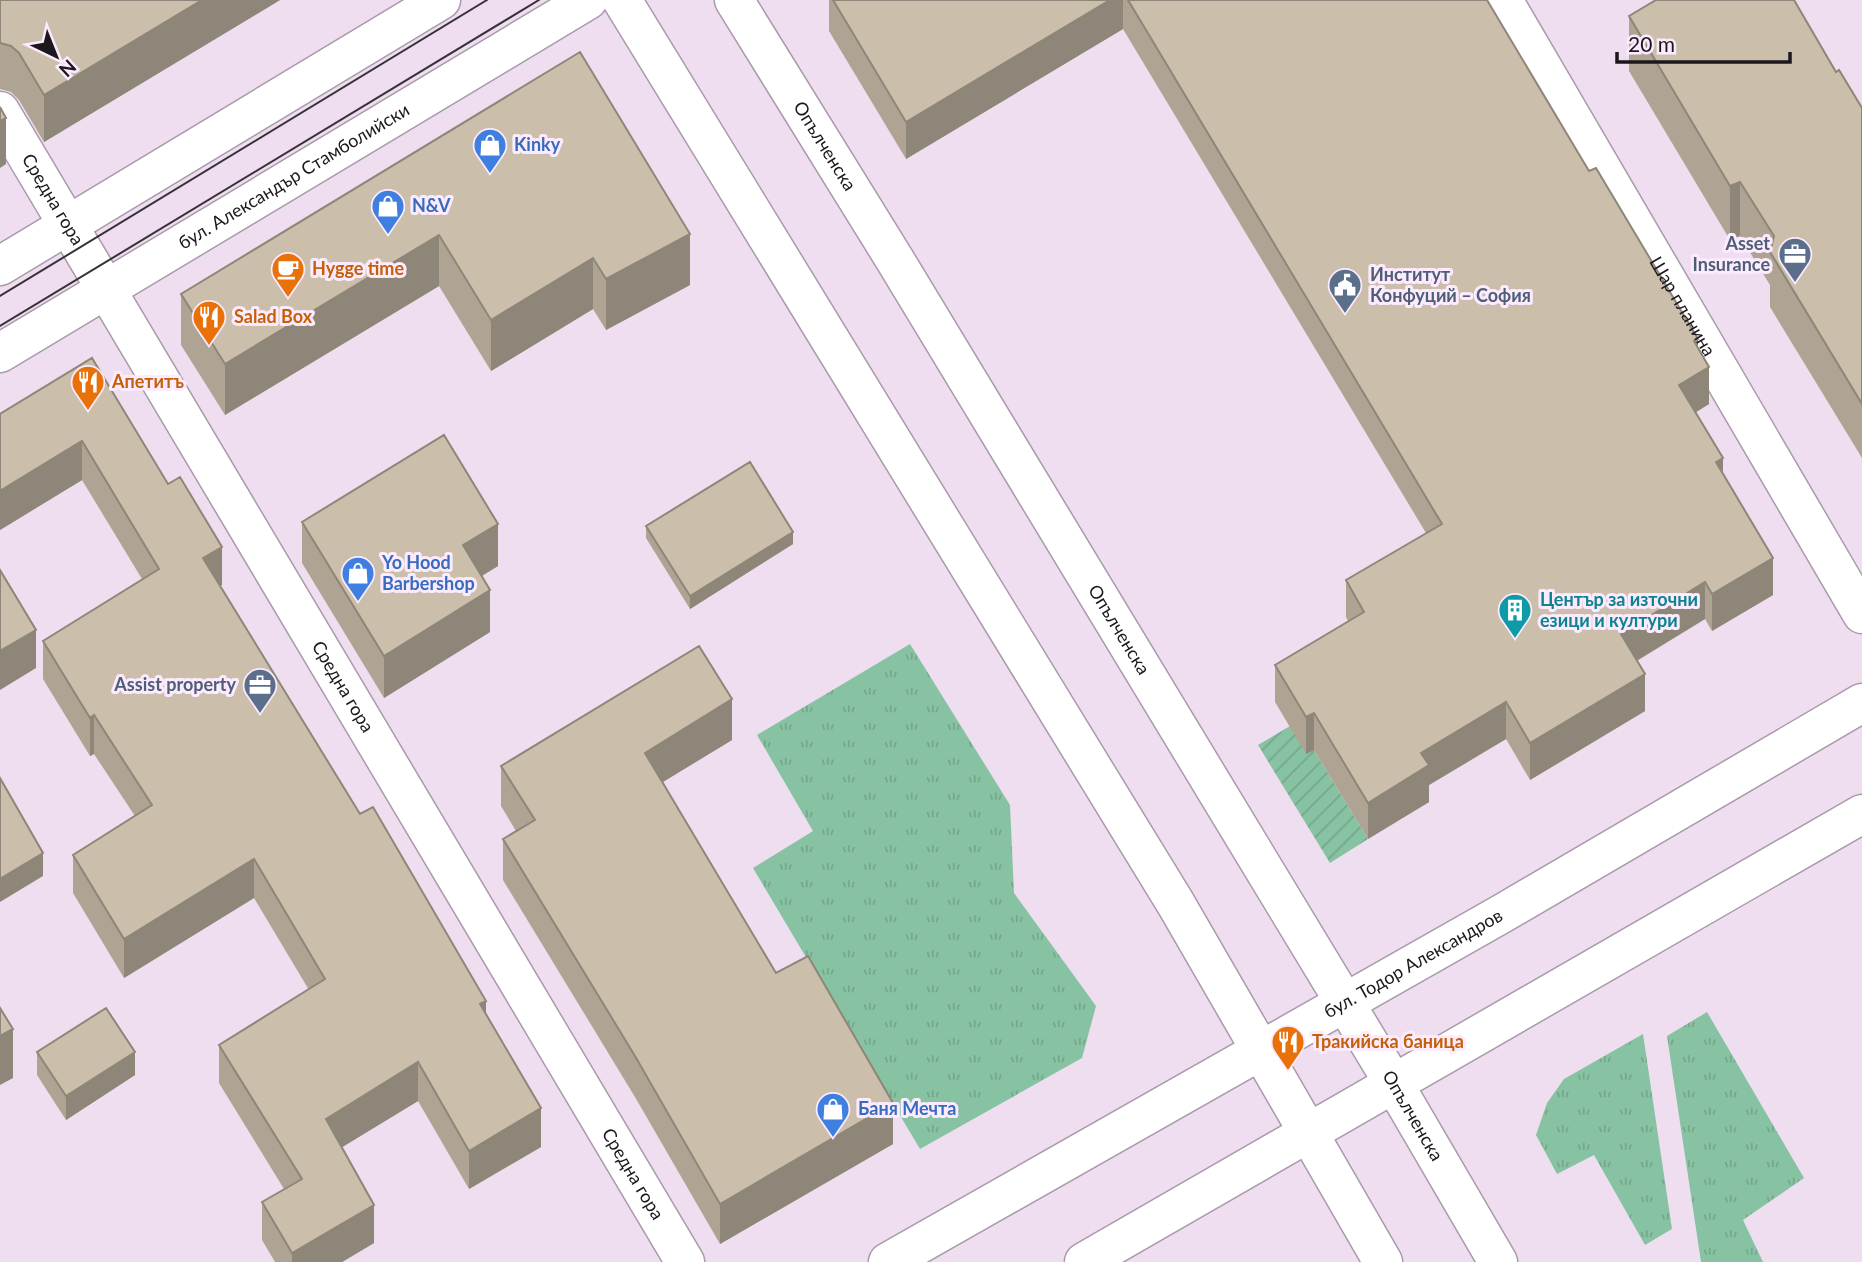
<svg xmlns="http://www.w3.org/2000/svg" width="1862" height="1262" viewBox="0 0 1862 1262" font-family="Lato,sans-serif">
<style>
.grass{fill:url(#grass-tufts)}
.garden{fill:url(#garden-furrows)}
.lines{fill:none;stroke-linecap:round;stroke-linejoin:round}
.minor-casing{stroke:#a99aab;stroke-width:41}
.major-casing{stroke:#a99aab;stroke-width:41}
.minor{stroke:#fff;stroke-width:38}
.major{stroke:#fff;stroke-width:38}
.tram{stroke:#373138;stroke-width:2}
.wall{fill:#afa493}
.shaded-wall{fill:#8e8678}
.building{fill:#cbbfab;stroke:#8e8678;stroke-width:2}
.labels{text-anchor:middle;stroke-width:6;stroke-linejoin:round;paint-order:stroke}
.shop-label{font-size:18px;font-weight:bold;fill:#366cbe;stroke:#fcebfe;text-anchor:start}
.street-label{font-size:18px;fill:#1c171d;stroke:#fcebfe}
.service-label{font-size:18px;font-weight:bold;fill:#4e5e75;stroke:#fcebfe;text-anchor:end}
.food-label{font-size:18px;font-weight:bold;fill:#c56008;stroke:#fcebfe;text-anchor:start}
.culture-label{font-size:18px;font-weight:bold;fill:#0d838f;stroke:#fcebfe;text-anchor:start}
</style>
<defs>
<pattern id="grass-tufts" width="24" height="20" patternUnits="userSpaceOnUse" patternTransform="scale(1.75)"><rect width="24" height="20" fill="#87c3a2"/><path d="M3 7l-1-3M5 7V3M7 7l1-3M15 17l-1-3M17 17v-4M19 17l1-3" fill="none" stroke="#74a78b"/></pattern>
<pattern id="garden-furrows" width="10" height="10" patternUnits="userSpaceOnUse" patternTransform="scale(1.75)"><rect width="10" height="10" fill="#87c3a2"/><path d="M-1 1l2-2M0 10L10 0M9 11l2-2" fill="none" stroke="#74a78b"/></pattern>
</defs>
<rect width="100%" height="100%" fill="#eedef0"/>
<path class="grass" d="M910,644L1010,805L1014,893L1096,1006L1082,1058L920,1149L753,868L813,831L757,735Z
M1707,1012L1804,1178L1743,1220L1763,1262H1701L1667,1036Z
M1643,1034L1672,1229L1645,1245L1594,1155L1557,1174L1536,1135L1547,1103L1564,1079Z"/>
<path class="garden" d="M1290,726L1314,750L1368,839L1330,863L1258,745Z"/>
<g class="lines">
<defs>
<g id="minor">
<path id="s1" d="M1503,0L1862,614"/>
<path id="s2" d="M0,111L685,1262"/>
</g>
<g id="major">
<path d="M622,0L1176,904L1383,1262"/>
<path id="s3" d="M734,0L895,260L1394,1084L1498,1262"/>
<path d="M0,266L441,0"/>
<path id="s4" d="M0,353L588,0"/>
<path id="s5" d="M888,1262L1503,913L1862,703"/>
<path d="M1084,1262L1862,814"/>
</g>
</defs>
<use href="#minor" class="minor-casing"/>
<use href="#major" class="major-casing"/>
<use href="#minor" class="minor"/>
<use href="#major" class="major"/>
<path class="tram" d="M0,296L487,0
M0,326L539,0"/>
</g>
<path class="wall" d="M0,0H280L44,142L19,100L11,92L0,89Z
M829,0H1487L1589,171L1698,348L1709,404L1695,413L1723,474L1773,595L1712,631L1705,619L1637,661L1645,711L1530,780L1506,739L1429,785V802L1368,839L1314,750L1306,754L1275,702V665L1348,621L1346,617V580L1426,533L1123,29L906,159L829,31Z
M1629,16L1836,72L1862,108V458L1770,307V285L1740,236L1730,240L1629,71Z
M580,52L690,285L606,330L593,309L491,371L439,286L225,415L181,345V294Z
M92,358L222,585L220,586L360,814L486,1015L541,1147L469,1189L418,1101L342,1147L374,1243L342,1262H275L262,1240V1202L284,1189L219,1083V1045L309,990L254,898L124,978L73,893V855L135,816L94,754L90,756L43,679V641L142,579L82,480L0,530V414Z
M302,522L498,566L482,576L490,632L384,698L302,563Z
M646,526L793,544L690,609L646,538Z
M732,740L662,782L776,973L893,1144L720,1244L635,1097L503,880V839L516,831L501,806V766Z
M37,1052L135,1075L66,1120L37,1075Z"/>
<path class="shaded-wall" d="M202,0H280L44,142V95Z
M1110,0H1123V29L906,159V122Z
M6,118V164L0,168V121Z
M1740,182V236L1730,240V186Z
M690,234V285L606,330V279Z
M439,235V286L225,415V364Z
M593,258V309L491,371V320Z
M1698,339V374L1709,367V404L1679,422V385L1694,341Z
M82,441V480L0,530V491Z
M1723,458V495L1716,462Z
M498,524V566L463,587V545Z
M793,532V544L690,609V596Z
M222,547V585L203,596V558Z
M1773,558V595L1712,631V594Z
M1705,582V619L1621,670V634Z
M490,590V632L384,698V656Z
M36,630V668L0,690V651Z
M1645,674V711L1530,780V743Z
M732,699V740L645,793V753Z
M1506,702V739L1429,785V802L1368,839V803L1421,753Z
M1314,713V750L1306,754V717Z
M94,715V754L90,756V718Z
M43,853V876L0,902V879Z
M254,859V898L124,978V939Z
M486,1001V1039L480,1004Z
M13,1029V1078L0,1085V1036Z
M135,1052V1075L66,1120V1096Z
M418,1062V1101L326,1157V1119Z
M893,1103V1144L720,1244V1204Z
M541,1108V1147L469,1189V1151Z
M374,1205V1243L342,1262H292V1253Z"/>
<path class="building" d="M0,0H202L44,95L19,53L11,46L0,43Z
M833,0H1110L906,122Z
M1128,0H1487L1589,171L1596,168L1698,339L1694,341L1709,367L1679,385L1723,458L1716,462L1773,558L1712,594L1705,582L1621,634L1645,674L1530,743L1506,702L1421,753L1429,765L1368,803L1314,713L1306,717L1275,665L1364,612L1346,580L1442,524Z
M1656,0H1794L1836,72L1839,70L1862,108V404L1770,252L1774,236L1740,182L1730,186L1629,16Z
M580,52L690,234L606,279L593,258L491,320L439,235L225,364L181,294Z
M0,107L6,118L0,121Z
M92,358L168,484L180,477L222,547L203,558L360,814L373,807L486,1001L480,1004L541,1108L469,1151L418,1062L326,1119L374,1205L292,1253L262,1202L302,1179L219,1045L325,979L254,859L124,939L73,855L152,805L94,715L90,718L43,641L159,569L82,441L0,491V414Z
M444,435L498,524L463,545L490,590L384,656L302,522Z
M750,462L793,532L690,596L646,526Z
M0,570L36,630L0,651Z
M699,646L732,699L645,753L776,973L808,956L893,1103L720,1204L635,1056L503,839L535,820L501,766Z
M0,778L43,853L0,879Z
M0,1008L13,1029L0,1036Z
M106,1008L135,1052L66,1096L37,1052Z"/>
<defs>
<symbol id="shop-pin" viewBox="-11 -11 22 30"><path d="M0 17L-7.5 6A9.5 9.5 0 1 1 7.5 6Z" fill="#3f7fe0" stroke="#fcebfe"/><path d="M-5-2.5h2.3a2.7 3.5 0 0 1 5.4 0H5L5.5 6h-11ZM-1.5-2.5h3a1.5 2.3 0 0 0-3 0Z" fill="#fff"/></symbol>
<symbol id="office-pin" viewBox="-11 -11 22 30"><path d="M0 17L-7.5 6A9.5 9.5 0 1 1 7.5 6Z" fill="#5c6f8a" stroke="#fcebfe"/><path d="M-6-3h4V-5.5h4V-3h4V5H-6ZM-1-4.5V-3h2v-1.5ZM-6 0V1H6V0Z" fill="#fff"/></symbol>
<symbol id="cafe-pin" viewBox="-11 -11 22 30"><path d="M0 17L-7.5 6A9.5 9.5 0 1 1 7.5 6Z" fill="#e8710a" stroke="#fcebfe"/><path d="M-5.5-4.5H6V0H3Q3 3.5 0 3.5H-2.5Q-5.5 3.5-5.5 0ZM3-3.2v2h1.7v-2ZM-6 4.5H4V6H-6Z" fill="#fff"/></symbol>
<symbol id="civic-pin" viewBox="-11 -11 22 30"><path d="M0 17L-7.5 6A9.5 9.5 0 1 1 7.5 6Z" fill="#5c6f8a" stroke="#fcebfe"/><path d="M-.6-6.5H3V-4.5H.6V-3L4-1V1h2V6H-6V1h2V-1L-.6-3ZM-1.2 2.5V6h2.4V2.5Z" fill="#fff"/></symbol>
<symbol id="restaurant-pin" viewBox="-11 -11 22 30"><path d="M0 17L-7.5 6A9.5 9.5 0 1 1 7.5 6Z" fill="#e8710a" stroke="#fcebfe"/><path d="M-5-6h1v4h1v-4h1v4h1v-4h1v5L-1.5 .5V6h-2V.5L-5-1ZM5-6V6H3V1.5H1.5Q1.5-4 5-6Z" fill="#fff"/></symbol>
<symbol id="building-pin" viewBox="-11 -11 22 30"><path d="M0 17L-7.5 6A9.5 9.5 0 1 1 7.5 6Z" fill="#0f9aa8" stroke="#fcebfe"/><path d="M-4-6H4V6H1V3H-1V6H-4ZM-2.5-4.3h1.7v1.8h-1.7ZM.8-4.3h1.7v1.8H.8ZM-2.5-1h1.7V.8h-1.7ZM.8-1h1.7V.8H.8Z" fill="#fff"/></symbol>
</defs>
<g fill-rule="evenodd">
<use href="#shop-pin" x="471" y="126" width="38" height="52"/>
<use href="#shop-pin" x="369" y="187" width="38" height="52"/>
<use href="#office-pin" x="1776" y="235" width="38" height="52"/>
<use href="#cafe-pin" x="269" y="250" width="38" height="52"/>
<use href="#civic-pin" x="1326" y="266" width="38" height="52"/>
<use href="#restaurant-pin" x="190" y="298" width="38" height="52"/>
<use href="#restaurant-pin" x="69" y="363" width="38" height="52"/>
<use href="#shop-pin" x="339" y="554" width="38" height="52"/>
<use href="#building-pin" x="1496" y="591" width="38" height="52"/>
<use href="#office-pin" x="241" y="666" width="38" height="52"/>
<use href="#restaurant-pin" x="1269" y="1023" width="38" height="52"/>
<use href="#shop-pin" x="814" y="1090" width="38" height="52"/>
</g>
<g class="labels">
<g class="shop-label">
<text x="514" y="151">Kinky</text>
<text x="412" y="212">N&amp;V</text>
<text x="382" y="569">Yo Hood<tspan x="382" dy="21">Barbershop</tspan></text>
<text x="858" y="1115">Баня Мечта</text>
</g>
<g class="street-label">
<text dy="6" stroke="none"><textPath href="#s3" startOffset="172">Опълченска</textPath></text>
<text dy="6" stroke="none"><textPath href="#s4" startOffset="343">бул. Александър Стамболийски</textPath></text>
<text dy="6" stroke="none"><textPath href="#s2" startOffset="103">Средна гора</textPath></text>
<text dy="6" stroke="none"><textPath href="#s1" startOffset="355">Шар планина</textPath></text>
<text dy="6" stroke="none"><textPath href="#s3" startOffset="738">Опълченска</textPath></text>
<text dy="6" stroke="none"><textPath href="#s2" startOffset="670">Средна гора</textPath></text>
<text dy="6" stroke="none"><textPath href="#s5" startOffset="604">бул. Тодор Александров</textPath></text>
<text dy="6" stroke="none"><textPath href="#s3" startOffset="1306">Опълченска</textPath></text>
<text dy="6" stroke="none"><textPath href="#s2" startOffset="1237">Средна гора</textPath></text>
</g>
<g class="service-label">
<text x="1770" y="250">Asset<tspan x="1770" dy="21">Insurance</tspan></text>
<text x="1370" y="281" text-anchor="start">Институт<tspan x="1370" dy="21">Конфуций – София</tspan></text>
<text x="236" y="691">Assist property</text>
</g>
<g class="food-label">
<text x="312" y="275">Hygge time</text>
<text x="234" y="323">Salad Box</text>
<text x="112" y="388">Апетитъ</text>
<text x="1312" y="1048">Тракийска баница</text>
</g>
<g class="culture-label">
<text x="1540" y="606">Център за източни<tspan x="1540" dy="21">езици и култури</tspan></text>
</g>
</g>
<g transform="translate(56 56) rotate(137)" stroke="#fcebfe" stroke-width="5" paint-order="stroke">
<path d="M0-5L12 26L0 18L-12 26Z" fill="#1c171d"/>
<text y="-10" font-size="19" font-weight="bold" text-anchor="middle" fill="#1c171d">N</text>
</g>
<path d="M1617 52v10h173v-10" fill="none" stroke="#1c171d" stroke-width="3.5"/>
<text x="1628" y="52" font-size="21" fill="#1c171d" stroke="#fcebfe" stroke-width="5" paint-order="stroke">20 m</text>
</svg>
